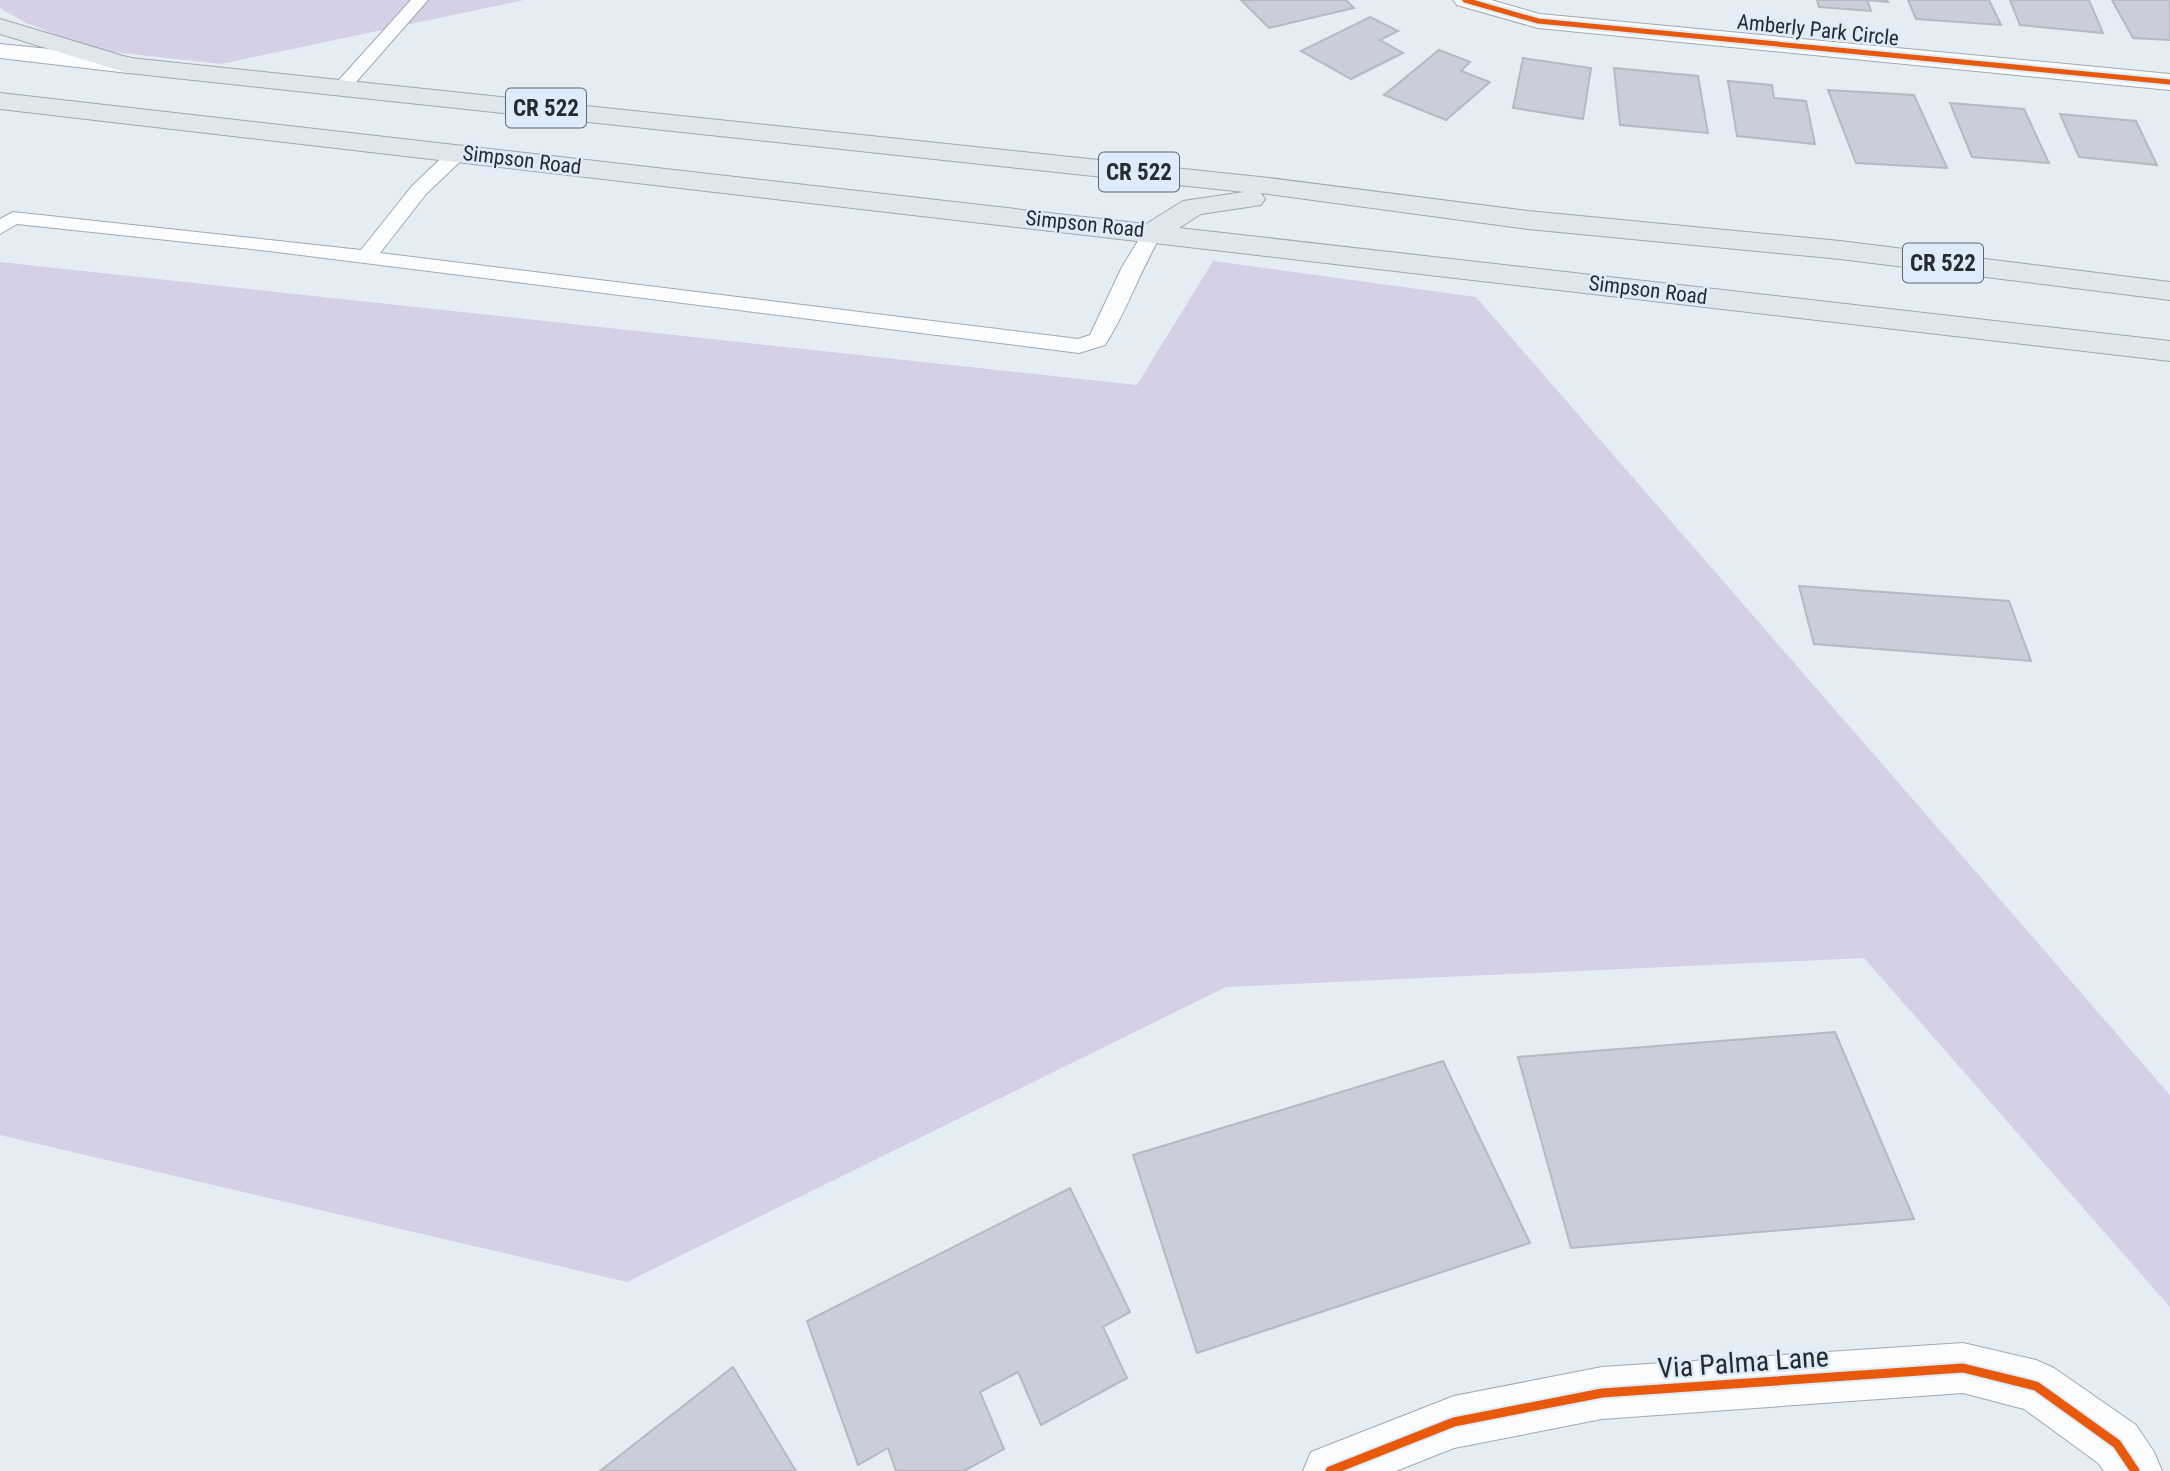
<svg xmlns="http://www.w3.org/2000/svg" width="2170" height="1471" viewBox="0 0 2170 1471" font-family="'Roboto Condensed',sans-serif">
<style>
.green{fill:#d6d0e6}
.building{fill:#c9ceda;stroke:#b5b9c0;stroke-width:2}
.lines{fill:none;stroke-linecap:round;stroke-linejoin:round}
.service-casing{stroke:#a3a8ae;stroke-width:2}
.minor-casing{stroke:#a3a8ae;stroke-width:2}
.secondary-casing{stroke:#a3a8ae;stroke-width:2}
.primary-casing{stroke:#99a9b1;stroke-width:2}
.service{fill:#fbfcfd;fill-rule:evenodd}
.minor{fill:#fbfcfd;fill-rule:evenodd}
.secondary{fill:#fbfcfd;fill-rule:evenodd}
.primary{fill:#e0e7eb;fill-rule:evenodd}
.cycleway-far1-casing{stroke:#deebfa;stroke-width:9}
.cycleway-casing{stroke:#deebfa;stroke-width:13}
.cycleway-far1{stroke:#e8590c;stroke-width:5}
.cycleway{stroke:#e8590c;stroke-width:9}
.labels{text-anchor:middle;stroke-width:5;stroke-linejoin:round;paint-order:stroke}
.far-street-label{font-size:21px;fill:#262b30;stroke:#deebfa}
.shield{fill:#deebfa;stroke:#5d656d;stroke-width:2}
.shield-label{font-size:23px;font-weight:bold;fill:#262b30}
.near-street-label{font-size:28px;fill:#262b30;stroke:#deebfa}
</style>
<rect width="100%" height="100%" fill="#e4ecf4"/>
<path class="green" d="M0,0H524L221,64L95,50L26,23L0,8Z
M1213,261L1476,297L2170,1095V1307L1864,958L1226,987L627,1282L0,1135V262L1137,385Z"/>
<path class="building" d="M1241,0H1346L1354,8L1269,28Z
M1817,0H1887L1888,2L1867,0L1871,11L1819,7Z
M1908,0H1989L2001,25L1916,19Z
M2010,0H2089L2103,33L2020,25Z
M2112,0H2170V40L2133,38Z
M1370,17L1398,31L1380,40L1403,53L1351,79L1301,51Z
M1439,50L1470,62L1461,71L1490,82L1446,120L1384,95Z
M1523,58L1591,68L1583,119L1513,108Z
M1614,68L1698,76L1708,133L1620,125Z
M1728,81L1772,85L1774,98L1806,101L1815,144L1737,136Z
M1828,90L1914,95L1947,168L1856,163Z
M1950,103L2024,109L2049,163L1972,157Z
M2060,114L2136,121L2157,165L2079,157Z
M1799,586L2009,601L2031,661L1814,644Z
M1835,1032L1914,1219L1571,1248L1518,1057Z
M1443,1061L1530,1243L1197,1353L1133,1155Z
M1070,1188L1130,1312L1103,1327L1127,1378L1041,1425L1018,1372L980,1392L1004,1449L964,1471H896L888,1448L858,1465L807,1321Z
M733,1367L796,1471H600Z"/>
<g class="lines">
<defs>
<path id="service" d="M411,0H428L350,89H338L335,85L338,81Z
M459,146L468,152L466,156L426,194L380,253L1078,339L1090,335L1122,267L1146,228L1153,226L1163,232C1141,268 1128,309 1105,345L1079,353L269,251L17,224L0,234V219L13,212L361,250L412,186L452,148Z"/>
<path id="minor" d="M1453,0H1491L1540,14L2170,74V90L1538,28L1457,5Z
M1963,1343L2036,1360L2054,1368L2136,1425L2154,1452L2162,1471H2104L2098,1463L2024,1409L1963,1393L1602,1419L1454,1448L1396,1471H1303L1311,1452L1454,1396L1602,1367Z"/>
<path id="secondary" d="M0,44L128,57L137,60L141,65L137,70L128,73L0,58Z"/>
<path id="primary" d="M0,19L130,58L1269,178L1528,211L1840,241L2170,282V300L1840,259L1528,229L1261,193L1265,199L1261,205L1201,214L1179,228L2170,341V361L0,109V93L1146,224L1183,201L1244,192L128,73L0,34Z"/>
</defs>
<use href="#service" class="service-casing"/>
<use href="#minor" class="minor-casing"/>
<use href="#secondary" class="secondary-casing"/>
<use href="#primary" class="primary-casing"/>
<use href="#service" class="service"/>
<use href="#minor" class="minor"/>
<use href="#secondary" class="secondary"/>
<use href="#primary" class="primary"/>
<defs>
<path id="cycleway-far1" d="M1465,0L1538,21L2170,82"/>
<path id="cycleway" d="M1330,1471L1454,1422L1602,1393L1963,1368L2036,1386L2117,1444L2135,1471"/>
</defs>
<use href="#cycleway-far1" class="cycleway-far1-casing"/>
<use href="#cycleway" class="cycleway-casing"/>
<use href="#cycleway-far1" class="cycleway-far1"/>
<use href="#cycleway" class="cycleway"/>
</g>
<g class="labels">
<g class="far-street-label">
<text transform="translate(1818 30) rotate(6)" y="7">Amberly Park Circle</text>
<text transform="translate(522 160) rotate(7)" y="7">Simpson Road</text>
<text transform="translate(1085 224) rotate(6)" y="7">Simpson Road</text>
<text transform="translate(1648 290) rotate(7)" y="7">Simpson Road</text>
</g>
<g class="shield">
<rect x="506" y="88.5" width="80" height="39" rx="5"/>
<rect x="1099" y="152.5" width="80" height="39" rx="5"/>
<rect x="1903" y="243.5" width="80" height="39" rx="5"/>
</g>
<g class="shield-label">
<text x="546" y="116">CR 522</text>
<text x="1139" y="180">CR 522</text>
<text x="1943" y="271">CR 522</text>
</g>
<g class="near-street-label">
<text transform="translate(1743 1362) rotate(-4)" y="10">Via Palma Lane</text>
</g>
</g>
</svg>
